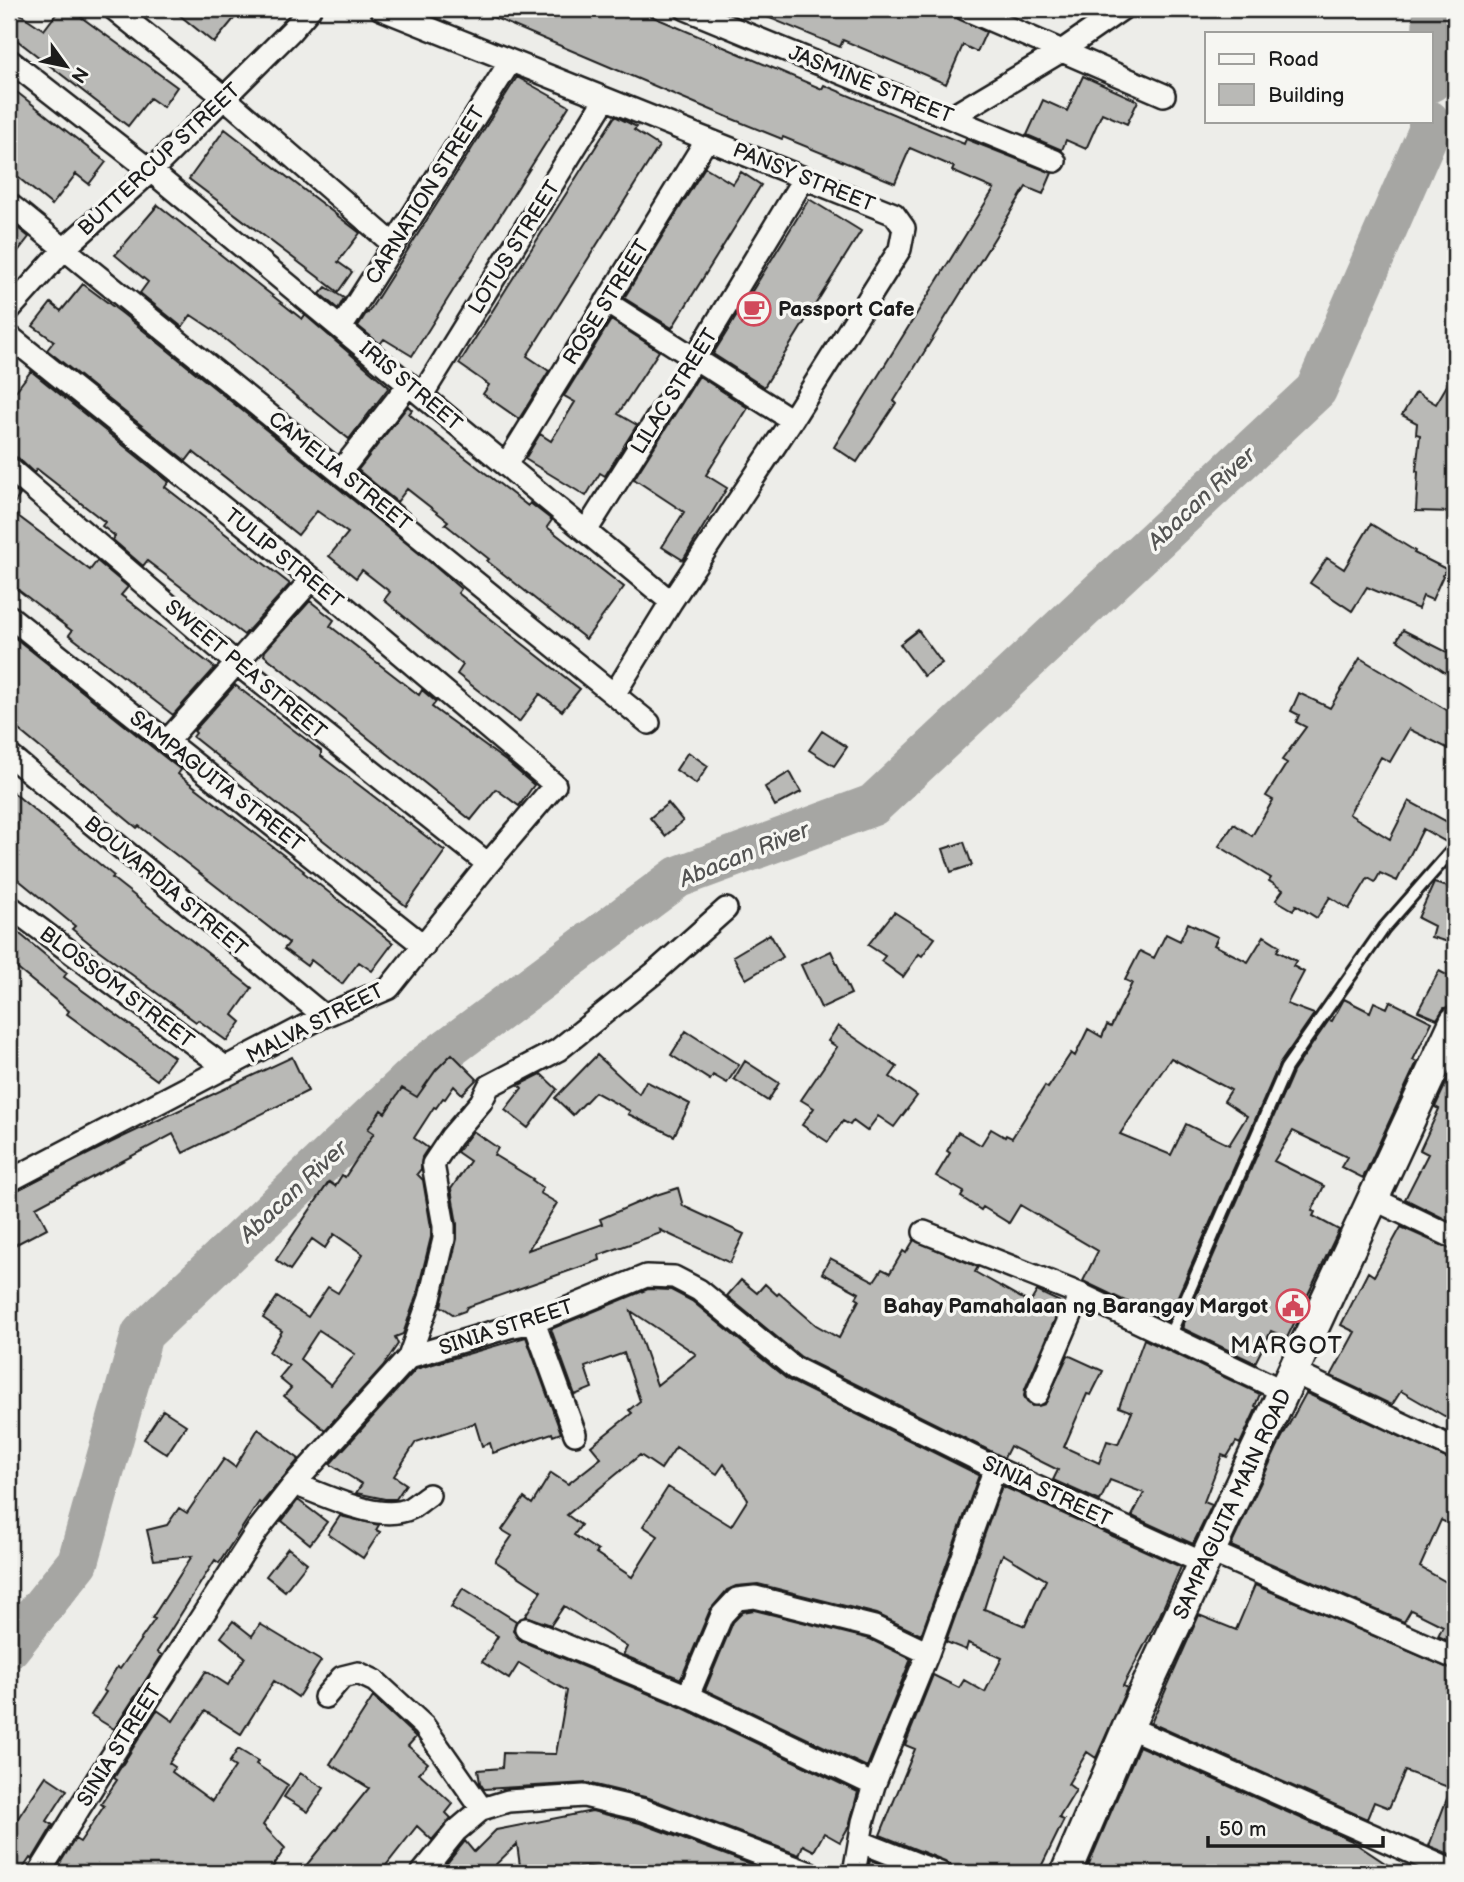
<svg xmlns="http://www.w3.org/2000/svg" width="1464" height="1882" viewBox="0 0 1464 1882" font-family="'Balsamiq Sans',sans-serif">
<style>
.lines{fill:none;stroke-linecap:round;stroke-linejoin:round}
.river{stroke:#a6a6a3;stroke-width:42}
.building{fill:#b9b9b6;stroke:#1c1c1c;stroke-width:2;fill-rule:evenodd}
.lane-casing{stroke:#1c1c1c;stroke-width:16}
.street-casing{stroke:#1c1c1c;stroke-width:26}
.secondary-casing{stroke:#1c1c1c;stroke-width:35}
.lane{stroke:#f6f6f2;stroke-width:10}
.street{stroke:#f6f6f2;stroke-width:21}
.secondary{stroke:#f6f6f2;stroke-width:30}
.labels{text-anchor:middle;stroke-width:7;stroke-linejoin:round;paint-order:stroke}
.street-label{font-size:21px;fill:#1c1c1c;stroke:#f6f6f2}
.poi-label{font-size:21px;font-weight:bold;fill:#1c1c1c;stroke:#f6f6f2;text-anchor:start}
.water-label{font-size:23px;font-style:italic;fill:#535352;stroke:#f6f6f2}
.quarter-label{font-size:24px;letter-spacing:2px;fill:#1c1c1c;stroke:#f6f6f2}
</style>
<rect width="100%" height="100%" fill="#edede9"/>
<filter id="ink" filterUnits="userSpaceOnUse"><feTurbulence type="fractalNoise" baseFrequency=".0143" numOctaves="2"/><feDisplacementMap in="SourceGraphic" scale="14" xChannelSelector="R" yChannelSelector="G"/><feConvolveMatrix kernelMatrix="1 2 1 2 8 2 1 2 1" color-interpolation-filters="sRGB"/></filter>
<g filter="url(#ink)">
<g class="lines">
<path class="river" d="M1431,81L1434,9
M9,1648L78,1562L142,1334L426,1065L678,877L873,805L1316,390L1429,131V121"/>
</g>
<path class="building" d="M9,9H13L44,30L60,9H70L177,87L163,107L150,98L128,126L9,34Z
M172,9H242L214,43Z
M474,9H635L822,89L824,85L964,144L966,139L1052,173L1043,194L1026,187L894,401L896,403L857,462L834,447L994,189L952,171L954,167L910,148L895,183L783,137L782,139L730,118Z
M748,9H939L986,32L977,52L963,45L946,84L843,40L840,47Z
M1083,76L1138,101L1127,124L1102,113L1086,149L1066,140L1062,150L1027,135L1043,100L1067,111Z
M517,77L569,106L412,356L384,339L380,344L358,326L367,312L368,313Z
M9,86L106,162L89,184L76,174L52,205L9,170Z
M615,116L637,127L634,130L659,146L527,356L549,371L519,419L483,394L489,385L459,364Z
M225,129L360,233L338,262L352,272L338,292L189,179Z
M705,167L733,184L741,172L761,185L672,328L624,298Z
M809,199L861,231L764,387L713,354Z
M158,205L302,319L305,315L389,387L349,439L215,331L191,315L182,327L140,293L148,282L115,255Z
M9,221L29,237L9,263Z
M83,284L123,314L431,563L461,589L458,593L580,689L562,711L540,694L519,722L457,674L463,665L384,600L390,592L362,570L356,578L329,556L348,533L317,511L298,535L193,452L186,461L47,350L54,341L33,326L51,303L61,311Z
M326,287L344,298L338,309L320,294Z
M611,320L659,351L618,414L637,425L605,476L600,473L586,496L525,459L540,434L551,441L575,402L564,396Z
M31,371L169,482L165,487L290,584L244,635L147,561L143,566L113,540L115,536L102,526L105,522L37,469L34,473L18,458L9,455V400Z
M1455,372V512L1416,511L1418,472L1416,471L1420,435L1416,434L1417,423L1402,415L1416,392L1436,404Z
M699,376L748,408L706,475L727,488L683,560L662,547L684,512L634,479Z
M408,406L412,410L409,414L528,506L530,503L552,520L547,527L624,587L586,639L487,561L489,559L445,524L448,521L407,489L397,502L358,470Z
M9,485L20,495L10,510L90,570L97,561L128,587L121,595L215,668L173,715L69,635L72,631L9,583Z
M1371,524L1415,551L1414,553L1446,569L1432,600L1423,596L1418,609L1367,587L1352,611L1310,583L1327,558L1344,569Z
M310,601L334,620L330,626L419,695L422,690L436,702L432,707L507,762L534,785L519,806L496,789L471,820L264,655L265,651Z
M918,630L942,663L924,676L900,644Z
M1403,630L1455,656V679L1397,640Z
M9,633L181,770L178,774L304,871L303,872L393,943L372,971L359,962L342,984L311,960L307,966L284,949L289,943L139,826L137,828L9,722Z
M1360,658L1455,715V752L1409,729L1390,762L1381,757L1349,814L1390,839L1409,801L1455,826V839L1448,843L1423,829L1397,881L1380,873L1375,882L1368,878L1349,909L1330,897L1317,918L1296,905L1293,910L1276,900L1283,890L1269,881L1271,878L1219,846L1234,824L1252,836L1273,800L1266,796L1287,763L1282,760L1306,727L1296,722L1299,715L1291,711L1299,693L1330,708Z
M235,685L321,751V756L445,851L406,906L193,737L196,733L194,731Z
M822,731L847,747L834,766L809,750Z
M688,752L708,766L696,784L676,770Z
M790,772L801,792L775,806L765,787Z
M9,789L114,876L112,878L252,988L233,1015L241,1022L227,1041L198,1020L196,1022L93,946L72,929L75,926L9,872Z
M668,803L683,821L665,836L650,818Z
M964,842L972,865L951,872L943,849Z
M1434,883L1455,889V944L1431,937L1434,926L1418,918Z
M894,912L935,938L922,956L919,954L903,977L881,961L885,956L868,945Z
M1188,923L1218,937L1214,945L1248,962L1264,936L1280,946L1277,951L1296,961L1293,966L1304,972L1287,1004L1314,1014L1279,1065L1167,1321L1083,1281L1098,1251L1020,1205L1009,1223L983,1207L981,1210L961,1197L964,1192L936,1176L950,1153L947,1151L958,1132L981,1145L991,1129L1005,1137L1006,1135L1012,1138L1045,1086L1048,1088L1071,1053L1075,1056L1088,1029L1102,1037L1107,1025L1111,1027L1132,983L1125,980L1140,951L1154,958L1166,934L1180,941ZM1171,1058L1231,1090L1224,1101L1247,1116L1229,1145L1186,1124L1171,1155L1120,1134Z
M9,925L67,973L64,977L174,1057L157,1080L67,1014L69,1011L9,962Z
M770,934L783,957L746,979L733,956Z
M831,951L851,994L821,1008L801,965Z
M1439,971L1455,979V1005L1444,1008L1437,1019L1418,1011Z
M1344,999L1370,1012L1374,1002L1387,1008L1390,1001L1432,1022L1413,1060L1417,1062L1363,1178L1341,1167L1347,1157L1293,1131L1274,1161L1324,1186L1312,1211L1315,1212L1313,1216L1339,1230L1287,1338L1271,1331L1255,1363L1182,1328L1293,1072L1329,1020L1332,1021Z
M838,1026L897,1067L890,1077L917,1096L894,1127L878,1116L867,1131L853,1121L850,1125L843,1121L828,1142L802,1125L814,1108L801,1100L837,1047L828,1041Z
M686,1031L739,1065L727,1083L713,1075L710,1080L671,1055Z
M452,1054L477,1079L462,1094L454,1086L445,1099L443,1098L436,1108L434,1107L414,1138L428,1148L422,1157L421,1169L417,1174L423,1180L431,1227V1237L417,1294L403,1334L395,1337L398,1344L383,1366L325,1430L284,1396L291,1388L279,1378L289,1366L269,1352L282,1331L263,1318L277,1297L308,1317L328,1287L338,1293L363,1254L334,1234L325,1248L312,1239L290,1270L276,1260L329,1182L335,1186L342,1175L345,1177L374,1133L368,1129L381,1110L385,1113L402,1088L417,1097L436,1070ZM319,1330L355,1354L331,1385L300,1359Z
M597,1055L639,1094L646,1081L690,1104L674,1136L628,1114L630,1111L595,1092L573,1115L555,1098Z
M292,1057L308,1091L183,1153L173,1134L36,1207L47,1228L9,1248V1194L112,1142Z
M745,1061L779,1083L768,1101L734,1079Z
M541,1074L557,1089L528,1128L505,1110L522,1088L519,1085Z
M1455,1074V1224L1405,1199L1428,1154L1420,1150L1439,1109L1435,1107L1449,1077L1453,1079Z
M473,1131L498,1148L494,1155L533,1179L532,1180L543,1188L540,1193L557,1203L528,1250L602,1224L600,1219L653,1196L678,1188L683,1206L744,1234L730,1263L660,1230L661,1233L599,1255L600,1260L467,1307L465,1311L454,1315L441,1306L457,1239V1224L451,1189L470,1161L457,1152Z
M1401,1227L1455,1251V1341L1449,1353L1455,1357V1435L1447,1431L1453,1421L1401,1391L1392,1405L1331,1376L1355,1332L1341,1325L1368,1272L1374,1276Z
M914,1240L978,1267L975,1272L1030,1303L1037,1291L1062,1303L1025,1389L1024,1396L1027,1402L1032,1406L1045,1404L1068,1355L1103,1371L1091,1395L1087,1394L1064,1447L1099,1463L1107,1441L1118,1444L1132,1412L1119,1407L1144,1339L1260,1394L1255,1406L1257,1407L1240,1444L1236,1442L1227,1457L1222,1455L1204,1502L1212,1505L1193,1544L1132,1516L1144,1493L1110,1480L1100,1501L1053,1480L1058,1470L1010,1446L1004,1458L1001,1456L801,1357L727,1296L741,1280L757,1293L765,1284L777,1295L779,1293L816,1325L839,1338L859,1300L856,1298L859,1293L822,1273L830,1258L874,1281L882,1269L890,1273L903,1251L906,1253Z
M648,1289L671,1290L692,1301L788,1380L979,1475L921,1635L877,1614L758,1584L736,1586L727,1590L710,1610L681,1679L623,1655L627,1647L564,1606L551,1625L525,1616L541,1591L495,1561L512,1536L502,1530L524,1498L532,1504L551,1473L568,1484L601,1458L591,1446L632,1413L629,1410L640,1401L624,1353L585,1367L592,1388L575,1395L551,1329ZM631,1311L696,1354L657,1385ZM676,1447L717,1474L724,1464L748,1499L731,1526L668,1487L643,1526L658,1536L632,1577L596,1553L598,1551L574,1535L581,1525L567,1515L640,1455L661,1469Z
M526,1337L561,1433L553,1436L552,1433L493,1453L490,1443L482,1446L475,1423L416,1442L394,1476L406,1484L396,1499H385L356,1493L362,1484L330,1464L416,1369Z
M1306,1393L1455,1462V1527L1441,1520L1420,1567L1455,1587V1644L1438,1636L1443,1626L1411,1610L1404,1622L1231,1546L1281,1439Z
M163,1410L186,1425L167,1454L144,1439Z
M258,1429L299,1459L261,1504L259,1502L219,1563L215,1560L157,1652L162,1655L114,1729L91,1715L106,1692L103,1690L117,1667L120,1669L155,1619L152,1618L192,1556L154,1560L147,1530L167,1525L179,1508L187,1513L224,1459L235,1467Z
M1002,1486L1181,1567L1160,1615L1123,1686L1127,1688L1096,1758L1087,1752L1068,1784L1076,1790L1059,1818L1064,1820L1038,1873H953L951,1865L945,1861L880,1835L915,1749L905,1745L933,1675L959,1688L964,1680L985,1692L1002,1658L968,1643L966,1650L946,1642ZM1003,1554L1046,1580L1025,1626L984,1609L1000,1558L1001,1559Z
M298,1500L327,1522L310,1544L282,1521Z
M340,1516L379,1525L376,1530L380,1532L363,1558L328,1534Z
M288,1548L307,1563L285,1591L266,1576Z
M1255,1585L1455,1671V1856L1429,1846L1451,1788L1405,1771L1389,1808L1374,1802L1367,1819L1151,1723L1199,1615L1236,1630Z
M463,1588L516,1621L513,1631L521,1641L683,1708L858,1792L849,1826L840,1842L824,1833L814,1851L803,1845L799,1855L649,1798L587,1783L484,1789L480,1783L478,1770L502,1768L503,1753L556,1754L567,1691L519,1663L509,1679L482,1662L498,1636L451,1607Z
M754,1610L870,1639L911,1659L867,1767L705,1690L733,1622L743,1612Z
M233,1621L252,1636L260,1624L321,1661L298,1697L274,1681L241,1734L205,1711L169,1763L175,1767L172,1772L212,1801L235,1767L229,1763L238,1749L258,1761L256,1764L288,1785L263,1825L285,1848L269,1873H54L75,1839L80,1842L104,1806L101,1804L117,1780L114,1778L157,1710L173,1721L206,1671L228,1685L245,1657L221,1637Z
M373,1697L416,1737L408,1746L428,1763L419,1773L453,1804L446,1813L451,1818L432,1840L417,1826L380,1873H300L369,1788L330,1764Z
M1139,1746L1350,1840L1400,1873H1085Z
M300,1773L324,1788L308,1812L284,1797Z
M46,1776L67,1790L47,1821L53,1825L32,1860L30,1858L20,1873H9V1817L16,1821Z
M592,1811L640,1823L774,1873H618L586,1866L546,1873H521L517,1844L489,1871L491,1873H439L465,1841L474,1852L496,1830Z
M870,1860L905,1873H867Z"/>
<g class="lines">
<defs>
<path id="lane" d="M1169,1337L1286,1068L1384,928L1455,847"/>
<path id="street" d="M114,9L225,98L393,244
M381,9L894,214L904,228L900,249L792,420L671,602L615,693
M686,9L1055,161
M965,9L1164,95
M9,60L151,171L671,602
M951,117L1063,50L1122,9
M9,204L649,723
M606,302L792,420
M9,310L65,248L151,171L291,31L310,9
M341,328L510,62
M9,336L312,579L555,785L488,864L389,988L324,1016L9,1181
M422,395L605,99
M506,465L707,139
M9,468L236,663L488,864
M340,472L409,384
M586,531L695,358L804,178
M9,616L424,946
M167,741L312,579
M9,755L324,1016
M9,906L226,1068
M1374,1199L1455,1238
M924,1232L1080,1294L1285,1392
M534,1322L575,1434
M409,1357L430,1298L444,1239V1226L433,1164L451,1137L481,1102L489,1086L558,1050L653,974L726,909
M1295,1373L1455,1449
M1037,1394L1080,1294
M294,1484C326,1495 380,1524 411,1508C417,1504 423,1499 429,1495
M1209,1551L1455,1658
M526,1629L688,1696L874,1785
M688,1696L722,1615L737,1599L755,1597L874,1627L928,1653
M325,1697L342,1677L358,1673L375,1681L424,1726L482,1809
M1128,1727L1451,1870
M861,1842L940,1873
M39,1873L103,1770L257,1531L294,1484L409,1357L509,1327L534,1322L646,1276L674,1277L699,1290L794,1368L995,1468L1203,1563
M422,1873L456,1831L482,1809L508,1801L584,1796L644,1810L810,1873
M854,1873L863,1822L874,1785L928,1653L995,1468"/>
<path id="secondary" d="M1066,1873L1128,1727L1455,1022"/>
</defs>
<use href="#lane" class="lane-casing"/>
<use href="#street" class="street-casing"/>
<use href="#secondary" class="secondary-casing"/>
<use href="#lane" class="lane"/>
<use href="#street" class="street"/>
<use href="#secondary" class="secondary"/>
</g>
</g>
<defs>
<symbol id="cafe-ring" viewBox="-11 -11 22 22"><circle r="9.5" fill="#f6f6f2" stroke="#d1495b" stroke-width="1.5"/><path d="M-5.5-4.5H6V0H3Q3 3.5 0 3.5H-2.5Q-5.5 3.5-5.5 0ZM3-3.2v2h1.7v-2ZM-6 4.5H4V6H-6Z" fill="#d1495b"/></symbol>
<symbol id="civic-ring" viewBox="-11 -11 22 22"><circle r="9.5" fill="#f6f6f2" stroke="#d1495b" stroke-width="1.5"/><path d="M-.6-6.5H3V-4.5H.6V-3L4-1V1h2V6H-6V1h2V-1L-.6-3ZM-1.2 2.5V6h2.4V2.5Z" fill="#d1495b"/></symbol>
</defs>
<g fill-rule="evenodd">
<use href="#cafe-ring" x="735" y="290" width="38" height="38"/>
<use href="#civic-ring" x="1274" y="1287" width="38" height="38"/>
</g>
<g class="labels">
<g class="street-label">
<text transform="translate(871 84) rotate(22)" y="7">JASMINE STREET</text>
<text transform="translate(159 159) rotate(-43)" y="7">BUTTERCUP STREET</text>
<text transform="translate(804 177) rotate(22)" y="7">PANSY STREET</text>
<text transform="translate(425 195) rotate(-58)" y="7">CARNATION STREET</text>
<text transform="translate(514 247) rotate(-58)" y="7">LOTUS STREET</text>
<text transform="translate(606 302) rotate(-58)" y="7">ROSE STREET</text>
<text transform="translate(411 386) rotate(40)" y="7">IRIS STREET</text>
<text transform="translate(674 391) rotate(-58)" y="7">LILAC STREET</text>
<text transform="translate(340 471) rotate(39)" y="7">CAMELIA STREET</text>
<text transform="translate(284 558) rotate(39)" y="7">TULIP STREET</text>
<text transform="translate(246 669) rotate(40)" y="7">SWEET PEA STREET</text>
<text transform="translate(217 781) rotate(38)" y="7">SAMPAGUITA STREET</text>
<text transform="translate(166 886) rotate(40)" y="7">BOUVARDIA STREET</text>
<text transform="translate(117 987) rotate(37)" y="7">BLOSSOM STREET</text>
<text transform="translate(315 1023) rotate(-27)" y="7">MALVA STREET</text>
<text transform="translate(506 1327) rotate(-18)" y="7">SINIA STREET</text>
<text transform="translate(1047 1491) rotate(25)" y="7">SINIA STREET</text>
<text transform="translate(1232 1504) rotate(-65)" y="7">SAMPAGUITA MAIN ROAD</text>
<text transform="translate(119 1745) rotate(-58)" y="7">SINIA STREET</text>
</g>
<g class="poi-label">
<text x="778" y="316">Passport Cafe</text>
<text x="1268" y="1313" text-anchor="end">Bahay Pamahalaan ng Barangay Margot</text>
</g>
<g class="water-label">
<text transform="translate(1201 498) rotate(-43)" y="8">Abacan River</text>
<text transform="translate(744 854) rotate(-22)" y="8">Abacan River</text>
<text transform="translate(293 1191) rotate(-43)" y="8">Abacan River</text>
</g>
<g class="quarter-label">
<text x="1287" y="1353">MARGOT</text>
</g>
</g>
<rect width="1464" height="1882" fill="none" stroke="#f6f6f2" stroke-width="35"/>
<rect x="18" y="18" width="1429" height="1847" fill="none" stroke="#1c1c1c" stroke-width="2.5" filter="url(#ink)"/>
<rect x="1205" y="32" width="228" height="91" fill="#f6f6f2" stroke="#9f9f9c" stroke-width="2"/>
<rect x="1219" y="54" width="35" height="10" fill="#f6f6f2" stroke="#9f9f9c" stroke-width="2"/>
<text x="1268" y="66" font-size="21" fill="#1c1c1c">Road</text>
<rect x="1219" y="84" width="35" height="21" fill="#b9b9b6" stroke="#9f9f9c" stroke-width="2"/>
<text x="1268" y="102" font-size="21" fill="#1c1c1c">Building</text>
<g transform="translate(66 66) rotate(123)" stroke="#f6f6f2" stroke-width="5" paint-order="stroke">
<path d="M0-5L12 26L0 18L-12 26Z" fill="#1c1c1c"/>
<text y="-10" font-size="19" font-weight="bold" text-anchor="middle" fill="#1c1c1c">N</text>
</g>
<path d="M1208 1836v10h175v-10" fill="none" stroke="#1c1c1c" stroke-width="3.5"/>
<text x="1219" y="1836" font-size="21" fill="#1c1c1c" stroke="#f6f6f2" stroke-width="5" paint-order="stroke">50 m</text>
</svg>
